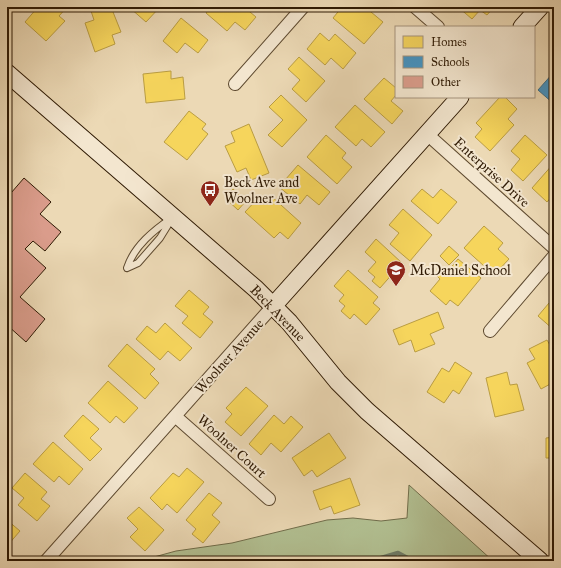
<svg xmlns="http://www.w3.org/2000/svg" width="561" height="568" viewBox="0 0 561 568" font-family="'IM FELL Great Primer',serif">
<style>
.green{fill:#b2c092;stroke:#706d4b}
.homes{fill:#f6d55c;stroke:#ba9d42}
.schools{fill:#4393c3;stroke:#3d6f8a}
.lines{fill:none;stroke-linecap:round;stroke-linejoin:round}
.stream{stroke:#6f7b66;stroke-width:4.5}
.building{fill:#da9c8b;stroke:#2f1a04}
.lane-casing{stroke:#5e4a30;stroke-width:8}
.street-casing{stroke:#5e4a30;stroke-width:14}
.secondary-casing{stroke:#2f1a04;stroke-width:19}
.lane{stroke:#f3e6cf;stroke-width:6}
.street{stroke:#f3e6cf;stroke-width:12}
.secondary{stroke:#f3e6cf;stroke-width:17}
.labels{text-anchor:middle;stroke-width:4;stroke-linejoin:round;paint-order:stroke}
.street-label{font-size:14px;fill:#2f1a04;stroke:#f3e6cf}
.poi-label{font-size:14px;fill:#2f1a04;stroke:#f3e6cf;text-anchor:start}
</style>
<rect width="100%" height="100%" fill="#ecd9b5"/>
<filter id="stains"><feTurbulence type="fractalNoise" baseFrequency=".005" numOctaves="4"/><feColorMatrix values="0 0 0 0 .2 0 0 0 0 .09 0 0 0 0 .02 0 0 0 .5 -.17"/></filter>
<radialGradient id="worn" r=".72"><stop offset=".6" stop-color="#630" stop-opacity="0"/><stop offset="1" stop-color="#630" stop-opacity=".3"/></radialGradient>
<path class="green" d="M409,485L493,561H73L143,560L176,551L232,543L327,520L353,518L381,521L407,518Z"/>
<path class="homes" d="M38,7H67L59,16L65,21L46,41L25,22Z
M101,7H111L121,32L112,35L115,44L95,52L85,23L94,20L91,11Z
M131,7H160L146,22L130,8Z
M210,7H244L256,17L245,30L235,22L227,31L206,13Z
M342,7H355L358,9L360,7H365L383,22L364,44L333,18Z
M458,7H494L487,15L480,10L472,19Z
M181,18L208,40L198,53L185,43L177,53L163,41Z
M320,33L329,41L335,34L356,53L343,69L331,58L325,65L307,49Z
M299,57L325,81L306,102L292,89L300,80L288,69Z
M171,71V79L183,77L185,99L146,103L143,74Z
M384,78L396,88V95L391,101L403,111L392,124L364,99Z
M281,95L307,120L282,147L268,135L283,120L269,107Z
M500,97H505L517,109L508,119L514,125L490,151L475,137L482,129L476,123Z
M355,105L385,132L371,147L362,139L356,146L335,127Z
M189,111L206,124L202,129L208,134L187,160L164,142Z
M249,124L269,173L251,180L246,168L237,172L225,146L235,142L231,132Z
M326,135L346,153L342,158L352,167L337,184L307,157Z
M525,135L547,155L523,181L511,170L520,159L511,151Z
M554,163V194L547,202L532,188Z
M298,165L330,192L319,205L307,195L300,204L279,187Z
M233,189L246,201L238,210L225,198Z
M422,189L433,198L441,189L457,202L438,224L411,201Z
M271,196L301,223L288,239L280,232L274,238L245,212L259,197L265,202Z
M403,209L432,235L410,261L390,244L399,233L389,225Z
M484,226L503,243L498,249L509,259L494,275L464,248Z
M376,239L402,263L380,288L372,281L375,277L368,271L376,262L365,252Z
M449,246L459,255L449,265L440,256Z
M458,259L481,278L458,306L450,300L446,305L430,291L440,279L437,276L445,267L449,270Z
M348,270L378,297L373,303L380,309L366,325L354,314L350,319L341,311L345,306L339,301L344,295L334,286Z
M189,290L209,307L203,314L213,322L200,338L182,323L188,316L175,306Z
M549,303L554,307V330L538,316Z
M438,312L444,328L430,334L435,344L415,352L411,340L399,345L393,330Z
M165,323L192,348L180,361L168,351L160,360L136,339L147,326L156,333Z
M547,340L554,352V365L551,366L554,371V382L541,389L527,363L535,359L529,349Z
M127,344L155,369L150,374L159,383L145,399L108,366Z
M455,362L472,373L459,394L453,390L444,403L427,392L442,368L449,372Z
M507,372L510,385L517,384L524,410L495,417L486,378Z
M108,381L138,408L124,423L116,416L110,423L88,403Z
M246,387L268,406L241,436L225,422L232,414L226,408Z
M83,415L99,429L90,438L102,449L90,461L64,436Z
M274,415L284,424L291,416L303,427L281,452L271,443L261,455L249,444Z
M329,433L346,458L317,477L312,470L304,476L292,458Z
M554,437V458H546V438Z
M53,442L83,469L69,485L59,476L54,482L33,464Z
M187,468L204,482L177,513L167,504L162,510L150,498L173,473L179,477Z
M25,473L47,492L41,499L50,506L37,521L18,505L24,498L12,488Z
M350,478L360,505L334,514L331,506L320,510L313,491Z
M209,493L222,503L212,515L220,522L203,543L192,534L196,529L186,520Z
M139,507L164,530L145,551L130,537L138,529L127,518Z
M7,520L20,531L7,546Z"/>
<path class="schools" d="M554,72V104L538,90Z"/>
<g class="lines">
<path class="stream" d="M295,561H301
M364,561L378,559L398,553L413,561"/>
</g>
<path class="building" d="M24,178L51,202L40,214L61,232L45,251L33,241L25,249L46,268L20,297L45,319L26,342L7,325V189L11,193Z"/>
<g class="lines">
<defs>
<path id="lane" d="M173,217L160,238L138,263L127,268C134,246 154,230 173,217Z"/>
<path id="street" d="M415,7L438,27
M235,84L303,7
M427,134L554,248
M490,331L554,256
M175,416L269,499
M46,561L273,306"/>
<path id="secondary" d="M522,27L540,7
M7,73L256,289L289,322L338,382L367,411L540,561
M273,306L460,97"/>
</defs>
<use href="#lane" class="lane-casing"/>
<use href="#street" class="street-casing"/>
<use href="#secondary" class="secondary-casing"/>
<use href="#lane" class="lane"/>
<use href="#street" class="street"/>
<use href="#secondary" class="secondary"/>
</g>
<defs>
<symbol id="bus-pin" viewBox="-11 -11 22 30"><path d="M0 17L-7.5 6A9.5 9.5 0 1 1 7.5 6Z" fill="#8f2418" stroke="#f3e6cf"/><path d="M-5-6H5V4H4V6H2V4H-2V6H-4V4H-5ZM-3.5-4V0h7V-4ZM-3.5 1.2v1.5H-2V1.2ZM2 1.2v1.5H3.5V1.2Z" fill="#fff"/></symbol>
<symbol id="school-pin" viewBox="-11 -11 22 30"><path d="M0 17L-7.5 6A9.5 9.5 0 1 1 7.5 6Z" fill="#8f2418" stroke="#f3e6cf"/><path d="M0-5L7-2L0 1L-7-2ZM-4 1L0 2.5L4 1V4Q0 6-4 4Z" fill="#fff"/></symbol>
</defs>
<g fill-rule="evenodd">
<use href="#bus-pin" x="199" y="179" width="22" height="30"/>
<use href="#school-pin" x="385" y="259" width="22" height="30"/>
</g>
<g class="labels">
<g class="street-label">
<text transform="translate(492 172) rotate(42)" y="5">Enterprise Drive</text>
<text transform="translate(278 313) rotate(46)" y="5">Beck Avenue</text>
<text transform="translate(229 356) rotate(-48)" y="5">Woolner Avenue</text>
<text transform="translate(232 446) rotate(42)" y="5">Woolner Court</text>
</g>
<g class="poi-label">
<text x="224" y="187">Beck Ave and<tspan x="224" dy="16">Woolner Ave</tspan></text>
<text x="410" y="275">McDaniel School</text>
</g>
</g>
<rect width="561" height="568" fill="none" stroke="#ecd9b5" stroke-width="24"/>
<rect x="8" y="8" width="545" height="552" fill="none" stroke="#2f1a04" stroke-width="2"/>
<rect x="12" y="12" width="537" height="544" fill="none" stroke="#2f1a04"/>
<rect x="395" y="26" width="140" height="72" fill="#f3e6cf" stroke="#a5947e"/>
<rect x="403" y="36" width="20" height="12" fill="#f6d55c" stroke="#a5947e"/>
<text x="431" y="46" font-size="12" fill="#2f1a04">Homes</text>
<rect x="403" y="56" width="20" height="12" fill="#4393c3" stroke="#a5947e"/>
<text x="431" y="66" font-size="12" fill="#2f1a04">Schools</text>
<rect x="403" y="76" width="20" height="12" fill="#da9c8b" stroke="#a5947e"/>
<text x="431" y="86" font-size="12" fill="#2f1a04">Other</text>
<rect width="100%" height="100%" filter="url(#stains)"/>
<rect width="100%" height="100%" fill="url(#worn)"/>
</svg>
